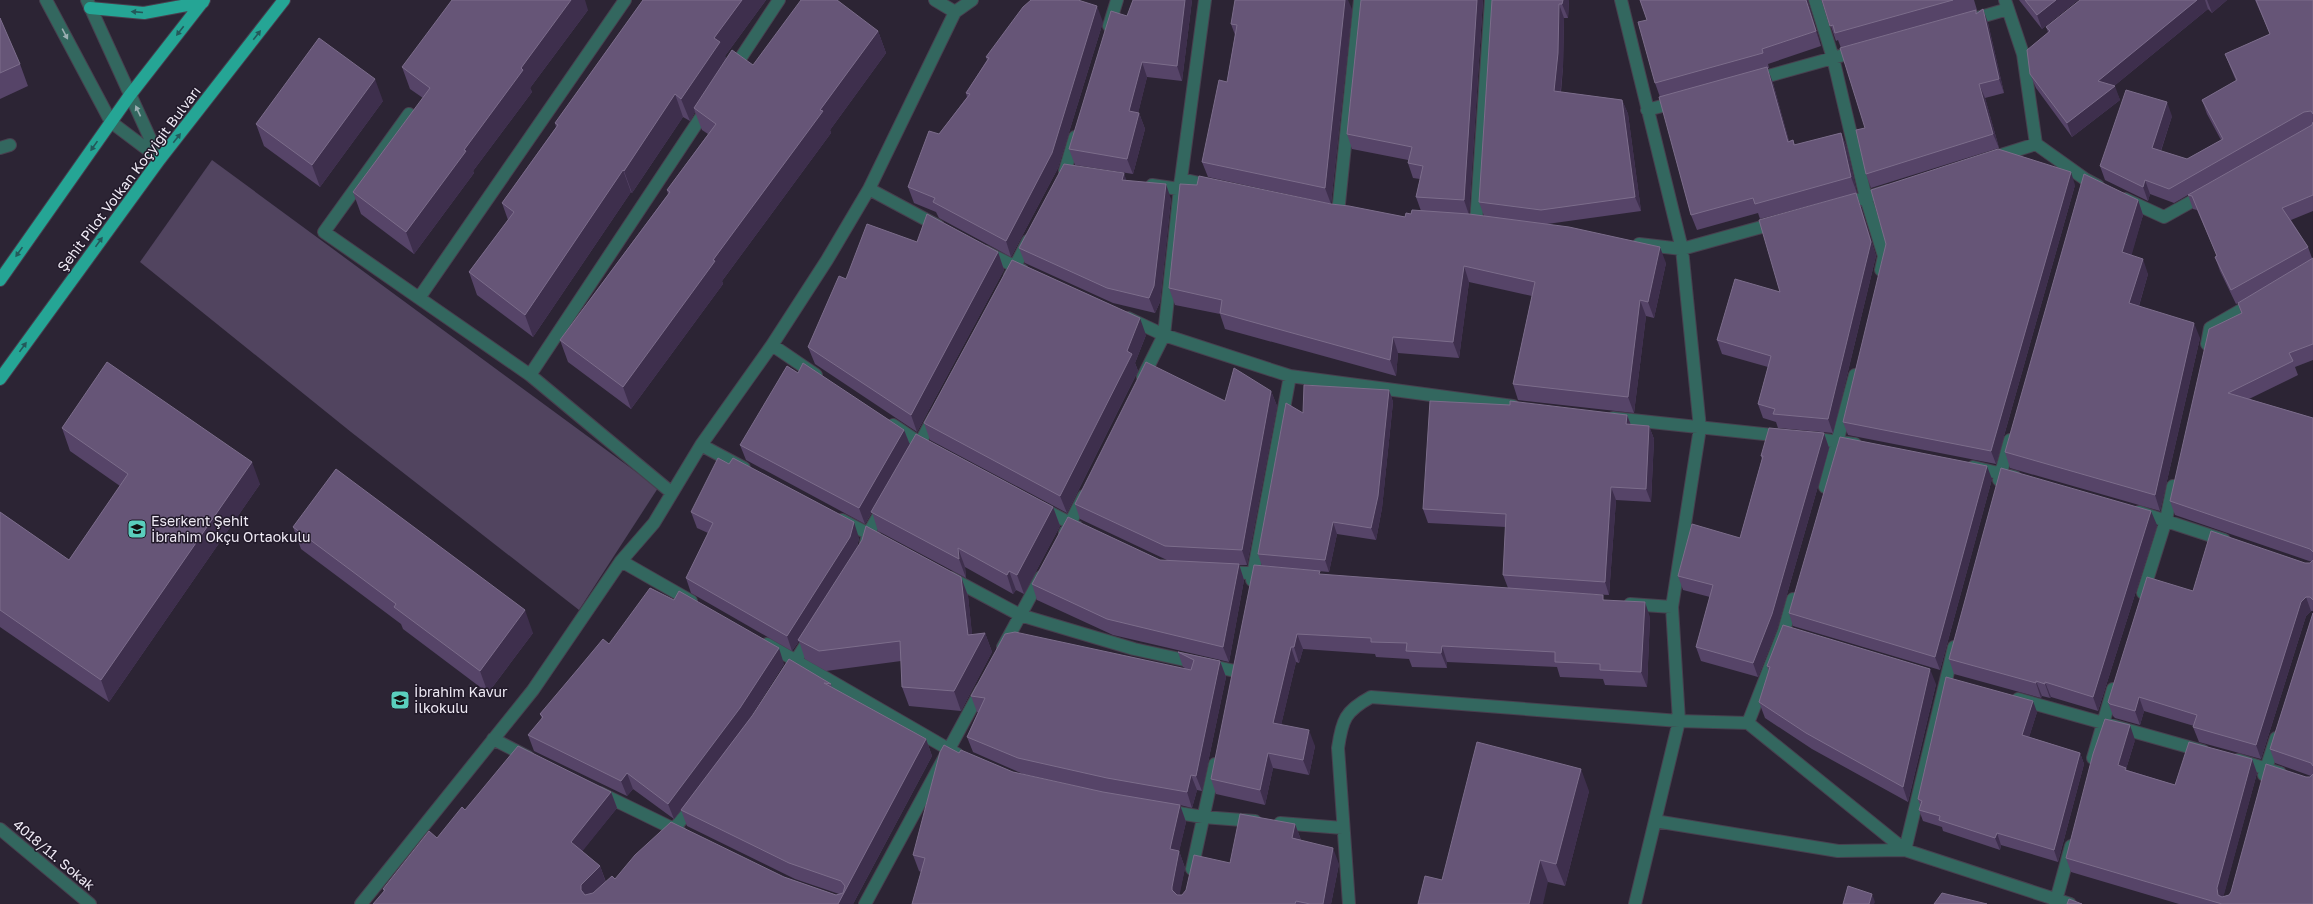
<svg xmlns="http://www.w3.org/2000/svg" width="2313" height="904" viewBox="0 0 2313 904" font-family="'Golos Text',sans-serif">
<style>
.green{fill:#51445f}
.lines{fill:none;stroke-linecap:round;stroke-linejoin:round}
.minor-casing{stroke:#47404f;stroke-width:14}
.major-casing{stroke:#47404f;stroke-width:14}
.minor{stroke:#33675f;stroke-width:12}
.major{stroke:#25a595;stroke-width:12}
.wall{fill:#564468}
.shaded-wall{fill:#3e2f4d}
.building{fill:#657;stroke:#7c6d8b}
.oneway{fill:#23595a}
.oneway2{fill:#9aafb2}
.labels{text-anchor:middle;stroke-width:3;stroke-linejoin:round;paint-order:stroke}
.street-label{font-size:14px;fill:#efeaf5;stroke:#221a2a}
.poi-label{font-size:14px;fill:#efeaf5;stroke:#221a2a;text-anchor:start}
</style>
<rect width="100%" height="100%" fill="#2c2434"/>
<path class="green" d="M212,160L658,488L579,610L351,432L140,262Z"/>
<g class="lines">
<defs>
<path id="minor" d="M46,0L111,122L160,159
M87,0L159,158
M625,0L419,298L530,375L672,493
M935,0L955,12
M1621,0L1682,249L1700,428L1672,607L1679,721L1635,904
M1815,0L1833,58L1866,198L1884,256L1881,270
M2005,0L2023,54L2036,144L2085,179L2098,186
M1970,20L2008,9
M1109,26L1117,0
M732,71L779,0
M1754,80L1858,51
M1647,110L1677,102
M409,114L324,232L419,298
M0,148L10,145
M1995,157L2036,144
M1065,171L1075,137
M1152,185L1179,189L1181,179L1213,186
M869,189L938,226
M2125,199L2164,217L2205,194
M1844,204L1888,191
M1338,213L1360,0
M1476,223L1491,0
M1639,244L1682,249L1776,223
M986,252L1022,270
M1010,276L1028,241
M1128,318L1164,335L1290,376L1513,406
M2207,344L2210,328L2255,302
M772,345L816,375
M530,375L707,108
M1143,377L1164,335L1181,179L1205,0
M1613,418L1783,436
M893,425L926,447
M1810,438L1855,444
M701,445L744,468
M915,452L934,417
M1973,467L2015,477
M1999,480L2010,440
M1825,487L1855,375
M1041,508L1076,526
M2139,512L2224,540
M842,520L875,537
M1065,533L1084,496
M866,543L868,534L883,508
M621,561L691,601
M1225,572L1269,574
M951,578L1020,615L1134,649L1235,671
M1252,580L1290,376
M2143,593L2166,520L2173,486
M1630,604L1672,607
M767,644L957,754
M1003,647L1041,577
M786,676L810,638
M2018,699L2203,751
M1748,723L1784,631L1793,599
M493,739L528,757
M2093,758L2113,689
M2238,760L2280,773
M2264,775L2276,738
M600,793L680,832
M1167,811L1203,817L1255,821
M1655,821L1838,851L1905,850L2070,904
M1280,823L1343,828
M0,829L90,904
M667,837L694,805
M1192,869L1215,764
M361,904L533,690L621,561L654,523L701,445L772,345L827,260L869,189L955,12L972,0
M865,904L981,690
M1349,904L1338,748C1342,720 1345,711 1371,697L1679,721L1748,723L1905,850L1954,647
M2055,904L2071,846"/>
<path id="major" d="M90,8L144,13L203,2
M0,280L130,95L204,0
M0,379L160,159L284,0"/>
</defs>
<use href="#minor" class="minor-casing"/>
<use href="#major" class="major-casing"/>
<use href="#minor" class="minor"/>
<use href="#major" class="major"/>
</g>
<path class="wall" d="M643,0H766L725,56L726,59L753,65L878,31L886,53L830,130L831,133L722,281L723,284L631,409L568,362L560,340L668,194L667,190L708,134L702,130L695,112L690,121L683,117L632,193L631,192L533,337L477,295L469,272L508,220L502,203L556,127L555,123Z
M1192,0L1182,81L1147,77L1138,113H1139L1145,129L1133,174L1075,165L1069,149L1127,16Z
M1361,0H1483L1469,214L1484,216L1479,202L1492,0H1569L1568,18H1564L1563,67L1561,92L1622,100L1628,114L1641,211L1547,224L1666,263L1654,318L1646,316L1634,413L1518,400L1513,384L1532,296L1469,282L1459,358L1398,353L1396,376L1225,329L1220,314L1175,305L1169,288L1331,204L1405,217L1421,211L1416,197L1420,179L1413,178L1408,163V160L1352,149L1347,134Z
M1640,0H1808V2L1821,46L1768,64L1769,68H1767L1773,83L1789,141L1793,140L1795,145L1841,133L1847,148L1857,193L1760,219L1758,213L1697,230L1691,215L1660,97L1655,83L1647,20Z
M1822,0H1974L1977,10L1841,48L1838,40L1836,41Z
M2019,0H2078L2042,29Z
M2080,0H2227L2212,13L2208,9L2114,86L2120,100L2072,137L2036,88L2030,74L2048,32L2046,27Z
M2255,0H2313V211L2291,220L2308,247L2312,258H2313V360L2295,367L2298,375L2249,399L2313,418V611H2311L2306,616L2261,759L2199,742L2193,727L2194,726L2144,711L2140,725L2115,718L2113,716L2108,702L2193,591L2305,563H2310L2312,562L2175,515L2170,501L2241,313L2238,303L2245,299L2236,304L2220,271L2215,257L2217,256L2197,210L2193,209L2188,195L2310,125L2174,203L2150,194L2148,201L2105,180L2100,166L2172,116L2161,151L2187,159L2221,140L2207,114L2202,100L2236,81L2225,54L2270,34Z
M1352,9L1331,204L1208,177L1202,162L1227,82L1235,35L1231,24Z
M1983,9L1988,23L2004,93L1985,98L1999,148L1871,188L1866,174L1865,128L1976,10L1977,13Z
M588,10L530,88L532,92L473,171L474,173L414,254L361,214L353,192L423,98L410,89L402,67Z
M0,18L20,64L28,86L0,99Z
M1103,22L1058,168L1011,257L939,218L936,212L914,203L908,187L939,134L967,97L966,93L987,60L986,57Z
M383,101L320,187L264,146L256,124Z
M1124,173L1126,181L1171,199L1160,302L1155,313L1113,303L1025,263L1019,248Z
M2075,185L1996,464L1848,435L1843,422Z
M1856,193L1861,207L1876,256L1833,433L1778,428L1776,422L1763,418L1758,404L1768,367L1722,354L1717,340L1780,292Z
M2138,200L2143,215L2131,255L2148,274L2139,306L2200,338L2160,511L2010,468L2005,452Z
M917,242L998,252L1004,270L917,432L815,364L808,347L846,279Z
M1146,335L1135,363L1138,371L1067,513L930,440L924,423Z
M798,373L904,430L910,445L1053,507L1060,526L1024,594L1016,590L1013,594L965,567L966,578L878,531L872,512L865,524L746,460L740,445Z
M1389,390L1393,402L1382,508L1376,540L1337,534L1329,572L1262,566L1258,554L1303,413Z
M1271,391L1277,406L1247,565H1239L1244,580L1229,662L1113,635L1037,600L1032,584L1160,560L1169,561L1080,519L1075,504L1225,401Z
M1627,415L1631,425L1649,426L1654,439L1651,502L1616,500L1609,595L1570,593L1605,600L1650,617L1647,687L1605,685L1603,679L1560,677L1557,667L1447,662V668L1412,667L1409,659L1376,657L1375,654L1303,649L1299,663L1296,662L1281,725L1315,746L1309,775L1273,768L1265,805L1216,794L1211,779L1321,575L1508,588L1503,575L1506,527L1428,523L1423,509Z
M62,428L260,484L109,702L0,627V512L69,560L120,486L70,451Z
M1824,433L1829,448L1777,629L1758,677L1701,661L1696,647L1710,597L1683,590L1678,576L1740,538L1762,459L1761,456Z
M1992,479L1940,670L1793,626L1789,613Z
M691,512L859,538L857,548L961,577L968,596L972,635L985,633L992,652L961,711L909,706L902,687L901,661L826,671L805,659L799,641L792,651L691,593L686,578L708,533L697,528Z
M2157,525L2098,711L2051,697L2050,698L2042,696L2041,698L1954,674L1949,659Z
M293,527L533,633L488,693L403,629L401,624L301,549Z
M2313,613V904H2179L2071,872L2066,858L2135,740L2126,769L2127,770L2175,785L2252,759L2257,773L2223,897L2229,895L2306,777H2310L2311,776L2275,763L2270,749Z
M609,644L784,664L746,724L674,819L633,789L627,796L534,751L528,735L542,719L540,714Z
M1178,652L1220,661L1226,677L1202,791L1197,790L1192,808L1180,805L1186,822L1179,851L1185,868L1179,895H1182L1230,863L1295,824L1301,840L1339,864L1331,904H912L921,872L919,871L913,855L959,753L1013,772L1112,794L1023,774L973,752L967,737L978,712H977L971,696L1185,668L1183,667Z
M789,659L831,684L832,688L926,739L932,756L853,904L384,892L383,889L437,838L465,810L611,792L617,808L582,851L600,866L606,882L615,879L784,877L836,895L839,894L795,879L687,826L681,810L752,716Z
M1767,666L1936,684L1908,802L1812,749L1765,718L1759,702L1769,672Z
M2037,712L2029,737L2080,753L2084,764L2058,862L2001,845L2000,850L1943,831L1942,827L1923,821L1919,810L1920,805L1918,799Z
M1589,791L1565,886L1548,882L1442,880Z"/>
<path class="shaded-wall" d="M571,0H585L588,10L530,88L532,92L473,171L474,173L414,254L406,232L464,150L521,68Z
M742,0H766L725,56L728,64L694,108L695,112L690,121L681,99L714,38Z
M1185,0H1192L1182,81L1177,66Z
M1345,0H1348L1352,9L1331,204L1325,188Z
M1477,0H1483L1469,215L1464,200Z
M1563,0H1569L1568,18L1562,4Z
M1806,0H1808V2L1821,46L1816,31Z
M2056,0H2078L2042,29L2037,15Z
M2197,0H2205L2208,9L2103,95L2098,81Z
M2207,0H2227L2212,13Z
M1559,4L1564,18L1563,67L1559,106L1554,91Z
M1097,6L1103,22L1058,168L1011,257L1006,241Z
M1983,9L1988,23L2004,93L1999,79Z
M878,31L886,53L830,130L831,133L722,281L723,284L631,409L623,387L820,110Z
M1142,62L1147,77L1135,126L1129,111Z
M1767,67L1773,83L1793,157L1788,142Z
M375,79L383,101L320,187L312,165Z
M1979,84L1985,98L1999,148L1993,134Z
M2115,86L2120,100L2072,137L2067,123Z
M675,94L683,117L632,193L624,171Z
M1622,100L1628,114L1641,211L1635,197Z
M2167,102L2172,116L2157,162L2152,148Z
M1139,113L1145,129L1133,174L1127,159Z
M1841,133L1847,148L1857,193L1851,177Z
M623,170L631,192L533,337L525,315Z
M2071,172L2075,185L1996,464L1991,451Z
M1124,173L1129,189L1122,180Z
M2145,180L2150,194L2148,201L2143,187Z
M1166,184L1171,199L1160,302L1155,313L1149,298Z
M1856,193L1861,207L1876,256L1833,433L1828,419Z
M2138,200L2143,215L2128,268L2122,252Z
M1660,247L1666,263L1654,318L1648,302Z
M998,252L1004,270L917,432L911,415Z
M2143,259L2148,274L2135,319L2129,303Z
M1464,266L1469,282L1459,358L1453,342Z
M1640,300L1646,316L1634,413L1628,397Z
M1140,318L1146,335L1135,363L1138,371L1067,513L1060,496L1127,351Z
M2194,323L2200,338L2160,511L2155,495Z
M1393,337L1398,353L1396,376L1390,360Z
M1389,390L1393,402L1382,508L1376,540L1371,528Z
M1271,391L1277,406L1247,565L1242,550Z
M1627,415L1632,428L1626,424Z
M1649,426L1654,439L1651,502L1646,489Z
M904,430L910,445L865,524L859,508Z
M1824,433L1829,448L1777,629L1758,677L1753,663Z
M252,462L260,484L109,702L101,680Z
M1987,466L1992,479L1940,670L1935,657Z
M1611,487L1616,500L1609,595L1605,582Z
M1053,507L1060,526L1024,594L1017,575Z
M2151,511L2157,525L2098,711L2093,697Z
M854,522L859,538L856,552L798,640L799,641L792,651L787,636Z
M1333,522L1337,534L1329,572L1325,560Z
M958,548L965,567L966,578L959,559Z
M1239,564L1244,580L1229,662L1223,647Z
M1009,571L1016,590L1013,594L1007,575Z
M961,577L968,596L974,652L985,633L992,652L961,711L954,691L968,635Z
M2306,597L2311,611L2306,616L2261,759L2256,745L2301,602Z
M1645,602L1650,617L1647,687L1641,672Z
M525,610L533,633L488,693L480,671Z
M1297,634L1303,649L1299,663L1294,647Z
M1442,646L1447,662V668L1441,653Z
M1291,647L1296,662L1278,738L1273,723Z
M779,648L784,664L746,724L674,819L668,804Z
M1220,661L1226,677L1202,791L1196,776Z
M1930,669L1936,684L1908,802L1903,787Z
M2036,681L2042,696L2041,698L2036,683Z
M2045,682L2051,697L2050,698L2045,684Z
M2139,697L2144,711L2140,725L2135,711Z
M2033,701L2037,712L2026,747L2022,735Z
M2130,725L2135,740L2126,769L2131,782L2118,765Z
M1309,730L1315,746L1309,775L1303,760Z
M926,739L932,756L853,904H838Z
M1268,753L1273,768L1265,805L1260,790Z
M2080,753L2084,764L2058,862L2054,850Z
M2252,759L2257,773L2222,902L2218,895L2217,888Z
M1581,769L1589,791L1565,886L1556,864Z
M627,773L633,789L627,796L621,781Z
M1191,775L1197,790L1192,808L1187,792Z
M611,792L617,808L577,858L571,842Z
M1180,805L1186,822L1176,865L1170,849Z
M1295,824L1301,840L1292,838Z
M1997,833L2001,845L2000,850L1995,838Z
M1333,848L1339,864L1331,904H1323Z
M1179,851L1185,868L1178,903L1172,890V887Z
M1540,860L1548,882L1543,904H1529Z
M600,866L606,883L587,901L581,890V885Z
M1872,894L1875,902L1874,904H1869Z"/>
<path class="building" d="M452,0H571L521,68L523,70L464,150L466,151L406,232L353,192L430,88L402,67Z
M643,0H742L714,38L720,42L681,99L675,94L624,171L623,170L525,315L469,272L514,212L502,203L558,125L555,123Z
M801,0H837L878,31L820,110L823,111L713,260L715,261L623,387L560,340L670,192L667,190L716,124L694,108L732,50L753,65Z
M1031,0H1078L1097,6L1052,153L1006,241L933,202L935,198L908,187L929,131L939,134L970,94L966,93L989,58L986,57L1023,7Z
M1133,0H1185L1177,66L1142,62L1129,111L1139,113L1127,159L1069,149L1111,11L1127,16Z
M1235,0H1345L1325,188L1202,162L1219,80L1227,82L1237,25L1231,24Z
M1361,0H1477L1464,200L1416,197L1423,166L1408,163L1412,147L1347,134Z
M1492,0H1563L1562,4H1559L1558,53L1554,91L1622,100L1635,197L1541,210L1479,202Z
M1640,0H1806L1816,31L1762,49L1763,53L1655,83L1638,22L1647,20Z
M1822,0H1953L1835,33L1833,25L1830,26Z
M2025,0H2056L2037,15Z
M2080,0H2197L2098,81L2115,86L2067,123L2030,74L2027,50L2050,31L2046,27Z
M2256,0H2313V114L2311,111L2304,112L2169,189L2145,180L2143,187L2100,166L2126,90L2167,102L2152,148L2187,159L2223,139L2202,100L2237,80L2225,54L2270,34Z
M1983,9L1999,79L1979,84L1993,134L1866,174L1856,130L1865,128L1840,48L1976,10V14Z
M0,18L20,64L0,73Z
M319,38L375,79L312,165L256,124Z
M1767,67L1788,142L1793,140L1794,145L1841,133L1851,177L1755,204L1753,198L1691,215L1659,97Z
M2313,122V195L2282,208L2308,247L2231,290L2215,257L2217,256L2192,196L2188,195L2312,125Z
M1998,149L2071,172L1991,451L1843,422L1886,244L1871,190Z
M1064,164L1124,173L1122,180L1166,184L1154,286L1149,298L1107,288L1019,248Z
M2084,174L2138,200L2122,252L2143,259L2129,303L2194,323L2155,495L2005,452Z
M1199,176L1331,204L1349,206L1405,217L1406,213L1411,214L1412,210L1469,214L1569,227L1660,247L1648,302L1640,300L1628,397L1513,384L1535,282L1464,266L1453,342L1393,337L1390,360L1220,313L1222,300L1169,288L1180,184L1197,185Z
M1856,193L1871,242L1828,419L1773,414L1775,409L1758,404L1771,356L1717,340L1735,279L1780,292L1759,220Z
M927,214L998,252L911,415L808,347L839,276L846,279L867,224L917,242Z
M2313,258V344L2289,353L2293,361L2228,393L2313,418V552L2310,549L2170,501L2209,329L2242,313L2238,303Z
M1012,260L1140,318L1127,351L1132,354L1060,496L924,423Z
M107,362L252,462L101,680L0,610V512L69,560L128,474L62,428Z
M1146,362L1225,401L1234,368L1271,391L1242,550L1165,546L1075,504Z
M803,363L904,430L859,508L740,445L787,366L798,373Z
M1304,385L1389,390L1378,496L1371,528L1333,522L1325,560L1258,554L1286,403L1303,413Z
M1430,401L1510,405V401L1627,415L1626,424L1649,426L1646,489L1611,487L1605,582L1503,575L1506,514L1423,509Z
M1769,428L1824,433L1772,614L1753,663L1696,647L1713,585L1678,576L1692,524L1740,538L1763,456H1761Z
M916,434L1053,507L1017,575L1009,571L1007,575L958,548L959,559L871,512Z
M1840,437L1987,466L1935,657L1789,613Z
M718,458L729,464L733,458L854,522L850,537L787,636L686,578L713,523L691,512Z
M2001,468L2151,511L2093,697L2045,682V684L2036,681V683L1949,659Z
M336,469L525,610L480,671L394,607L396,604L293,527Z
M1068,517L1160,560L1239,564L1223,647L1107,619L1032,584Z
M866,526L961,577L968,635L985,633L954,691L902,687L900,641L819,651L798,640L862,540Z
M2211,531L2305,563H2310L2313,560V600L2310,597H2306L2301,602L2256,745L2193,727L2197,715L2139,697L2135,711L2110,704L2108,702L2147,577L2193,591Z
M1254,565L1320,571L1319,574L1603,595V600L1645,602L1641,672L1600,670V664L1555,662V652L1442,646L1441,653L1406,651L1407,643L1371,642V638L1297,634L1294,647H1291L1273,723L1309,730L1303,760L1268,753L1260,790L1211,779Z
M650,588L674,600L679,591L779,648L740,708L668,804L627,773L621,781L528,735L543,717L540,714L578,669L603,639L609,644Z
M2313,613V766L2311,763L2270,749Z
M1783,625L1930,669L1903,787L1806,733L1759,702L1770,667L1767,666Z
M1015,632L1191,670L1194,660L1178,652L1220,661L1196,776L1191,775L1187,792L1107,778L1018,758L967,737L985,698L971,696L1005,634Z
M789,659L831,684L824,683L926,739L838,904H373L385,890L383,889L429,831L437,838L462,807L465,810L518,746L611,792L571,842L600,866L581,885V890L585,895L593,893L612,876L615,879L635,855L671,822L784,877L836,895L843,893L845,886L841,881L789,863L681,810L752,716Z
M1946,677L2033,701L2022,735L2080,753L2054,850L1997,833L1995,838L1939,820L1940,816L1919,810L1922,801L1918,799Z
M2105,719L2130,725L2118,765L2126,768L2125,770L2175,785L2189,742L2252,759L2217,888L2218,895L2222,897L2229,895L2231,892L2266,764L2306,777H2310L2313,774V904H2222L2066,858L2093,754Z
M1477,742L1581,769L1556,864L1540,860L1529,904H1418L1425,876L1442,880Z
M944,745L959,753L961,750L1013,772L1103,792L1180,805L1170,849L1179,851L1172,887V890L1177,895H1182L1186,890L1194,855L1230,863L1240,814L1295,824L1292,838L1333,848L1323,904H1310L1296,901L1295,904H912L925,858L913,855L940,752Z
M1848,886L1872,894L1869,904H1843Z
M1942,893L1987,904H1934Z
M2069,899L2082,904H2067Z"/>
<defs><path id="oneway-solid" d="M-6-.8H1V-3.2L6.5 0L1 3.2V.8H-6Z"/></defs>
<g class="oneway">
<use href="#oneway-solid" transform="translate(137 12) rotate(-175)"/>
<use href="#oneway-solid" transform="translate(180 31) rotate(128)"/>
<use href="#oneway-solid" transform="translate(257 35) rotate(-52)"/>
<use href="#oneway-solid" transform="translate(177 138) rotate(-52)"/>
<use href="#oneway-solid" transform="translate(94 146) rotate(125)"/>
<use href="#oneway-solid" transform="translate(99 242) rotate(-54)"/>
<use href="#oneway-solid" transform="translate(19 252) rotate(125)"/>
<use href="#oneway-solid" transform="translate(23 347) rotate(-54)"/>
</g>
<g class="oneway2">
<use href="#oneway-solid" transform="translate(65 34) rotate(62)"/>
<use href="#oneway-solid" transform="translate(138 111) rotate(-115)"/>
</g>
<defs>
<symbol id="school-square" viewBox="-11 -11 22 22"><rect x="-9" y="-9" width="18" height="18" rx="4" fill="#5acebd" stroke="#221a2a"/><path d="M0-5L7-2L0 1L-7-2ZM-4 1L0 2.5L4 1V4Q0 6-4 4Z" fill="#111"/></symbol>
</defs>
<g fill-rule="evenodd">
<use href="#school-square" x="126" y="518" width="22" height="22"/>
<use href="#school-square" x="389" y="689" width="22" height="22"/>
</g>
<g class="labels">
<g class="street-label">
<text transform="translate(129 179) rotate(-53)" y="5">Şehit Pilot Volkan Koçyiğit Bulvarı</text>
<text transform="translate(54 855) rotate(40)" y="5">4018/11. Sokak</text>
</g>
<g class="poi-label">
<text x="151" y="526">Eserkent Şehit<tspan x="151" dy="16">İbrahim Okçu Ortaokulu</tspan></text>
<text x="414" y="697">İbrahim Kavur<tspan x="414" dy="16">İlkokulu</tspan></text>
</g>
</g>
</svg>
